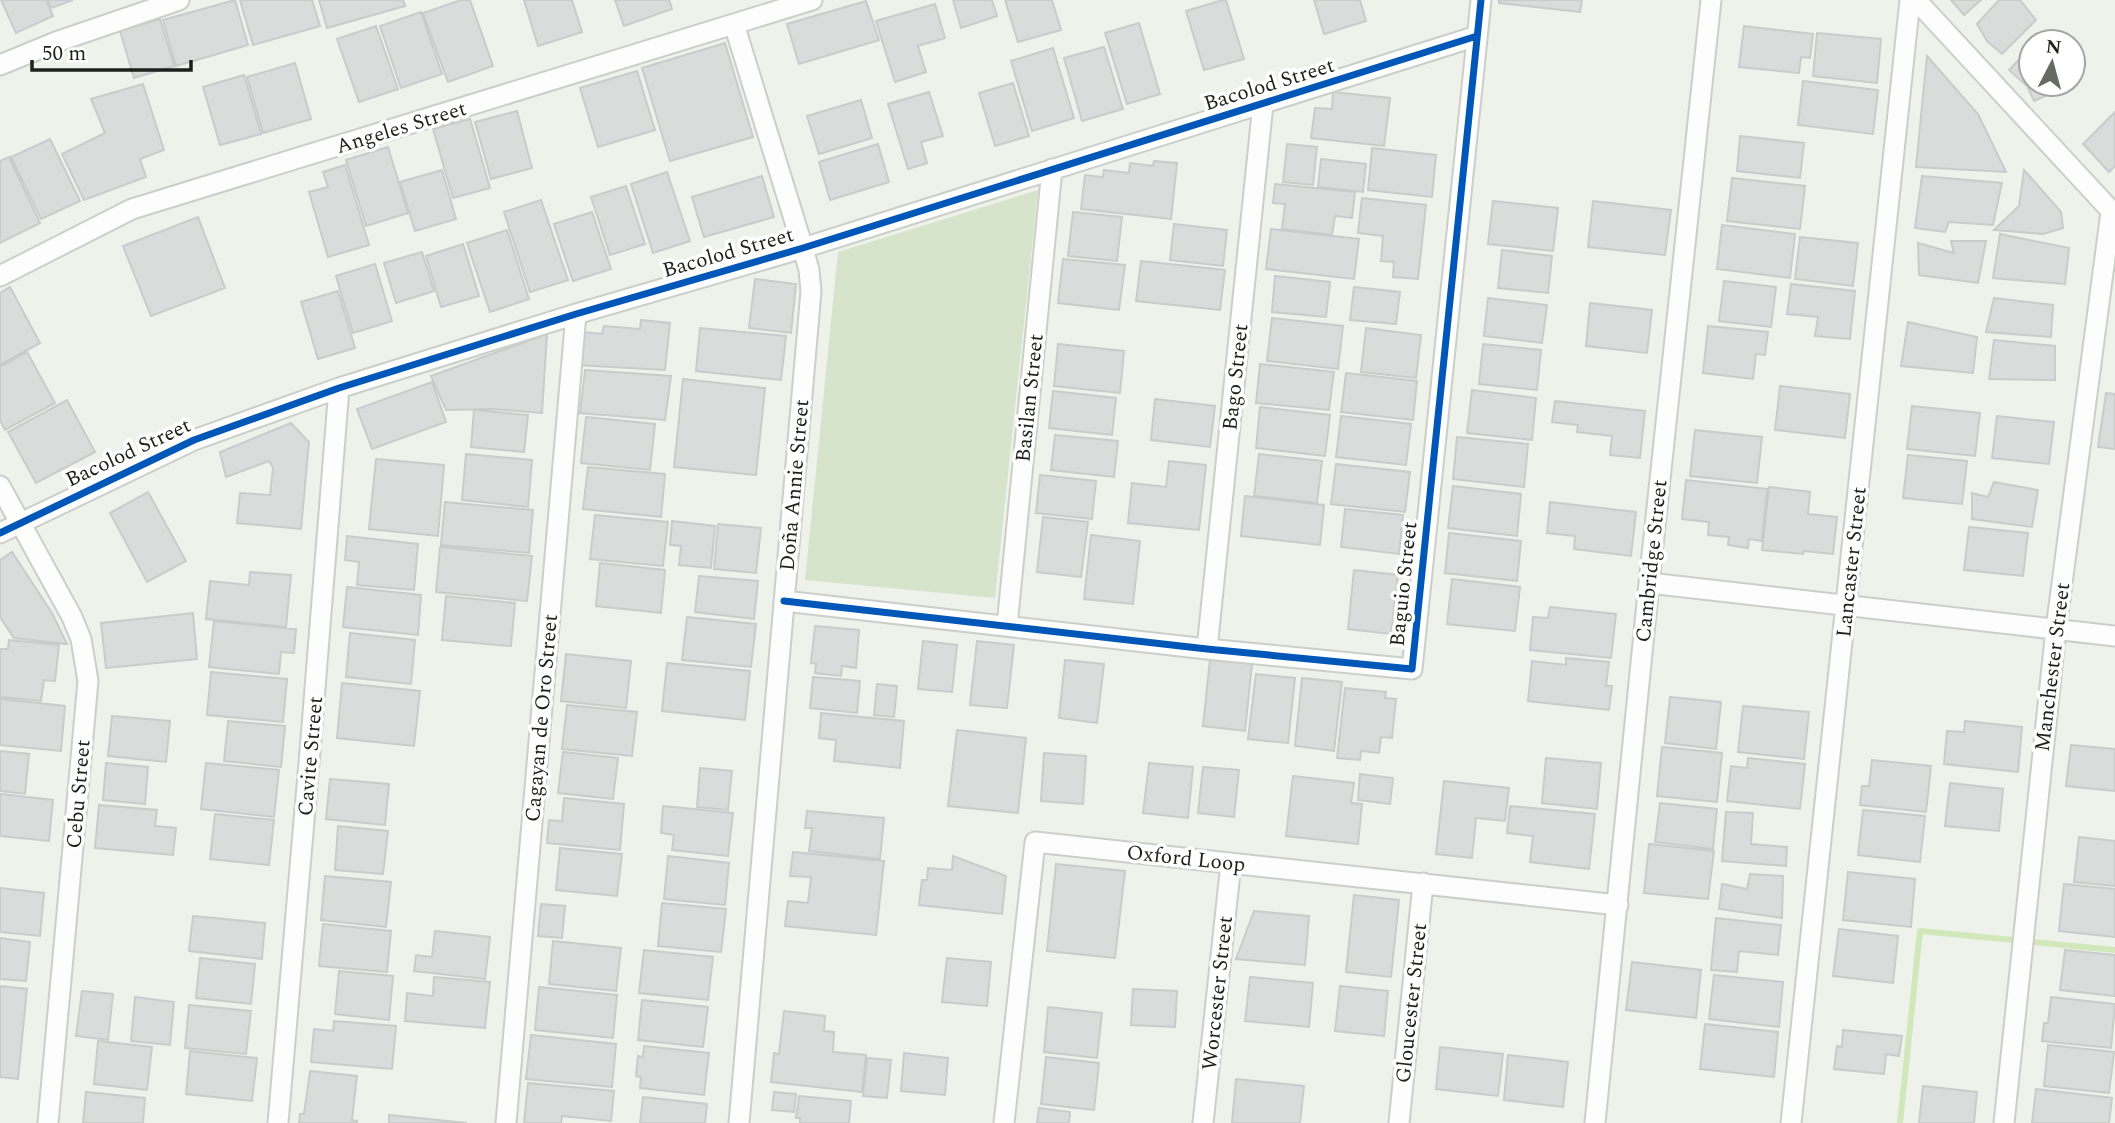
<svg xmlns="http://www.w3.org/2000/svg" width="2115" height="1123" viewBox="0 0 2115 1123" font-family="Spectral,serif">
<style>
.green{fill:#d7e4cc}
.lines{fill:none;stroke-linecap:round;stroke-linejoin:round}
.stream{stroke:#d1e8bb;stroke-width:6}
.building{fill:#dadcdb;stroke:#c9ccca;stroke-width:2}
.minor-casing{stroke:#cccfc9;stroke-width:23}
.minor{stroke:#fcfdfc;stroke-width:19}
.cycleway-casing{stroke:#fff;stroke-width:11}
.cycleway{stroke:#0057b8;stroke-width:7}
.labels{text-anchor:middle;stroke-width:7;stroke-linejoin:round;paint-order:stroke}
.street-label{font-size:21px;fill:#1d201b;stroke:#fff}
</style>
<rect width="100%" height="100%" fill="#eef2ea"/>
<path class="green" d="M1038,190L995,598L805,580L838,252Z"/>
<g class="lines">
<path class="stream" d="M1900,1123L1920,931L2115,950"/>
</g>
<path class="building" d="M1,0H46L53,16L16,33Z
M48,0H73L51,8Z
M235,0L248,45L176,66L163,20Z
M240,0H312L320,26L253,45Z
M319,0H403L405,6L327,28Z
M461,0H470L493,66L448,82L423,13Z
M524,0H572L582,32L538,46Z
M615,0H669L672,9L624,26Z
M953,0H992L997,16L961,28Z
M1005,0H1052L1061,30L1018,42Z
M1223,0H1226L1244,59L1204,70L1186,11Z
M1314,0H1360L1366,21L1324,34Z
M1499,0H1582L1580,12L1499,3Z
M1951,0H1981L1964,15Z
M1999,0H2020L2036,20L2002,54L1987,41L1977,24Z
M866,1L879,40L799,64L787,24Z
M935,4L945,38L918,46L926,72L895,82L876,21Z
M421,12L442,74L401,88L380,26Z
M160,19L174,66L134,78L120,31Z
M1139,23L1160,94L1127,104L1105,33Z
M376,26L398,89L359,102L337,39Z
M1744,26L1813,34L1810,58L1801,57L1799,73L1739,67Z
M1817,33L1881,39L1877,83L1813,76Z
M725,43L753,137L670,161L642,68Z
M1104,47L1123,109L1082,121L1064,58Z
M2031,47V84H2073V76L2078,82L2034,101L2027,86L2009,70Z
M1053,48L1074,118L1032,131L1011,61Z
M1927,56L1978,114L2006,172L1916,167Z
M295,63L311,119L263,133L247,77Z
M637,71L655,130L598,147L580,88Z
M244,75L261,134L220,145L203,87Z
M1803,81L1878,90L1873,134L1798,125Z
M1013,83L1029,136L995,146L979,93Z
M143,84L164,150L140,159L146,177L84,200L62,154L105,133L91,99Z
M929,92L943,136L921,142L927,163L908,169L888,104Z
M1333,92L1390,98L1384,146L1311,138L1315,108L1332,109Z
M861,100L872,138L819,154L807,116Z
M517,111L532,168L491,179L475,122Z
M2115,112V166L2109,172L2083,144Z
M470,119L490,188L453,198L433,129Z
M1740,136L1804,143L1800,178L1737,171Z
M50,139L80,201L41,219L11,157Z
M878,144L889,182L830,200L819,162Z
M1287,144L1317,147L1313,185L1283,182Z
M388,147L408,213L366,226L346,160Z
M1372,148L1436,155L1432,197L1368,190Z
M9,157L40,223L0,243V161Z
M1321,159L1366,164L1363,192L1318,187Z
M1154,161L1177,163L1171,219L1081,209L1085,175L1103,177L1104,170L1129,173L1130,163L1153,166Z
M345,165L369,245L328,257L309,192L328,187L323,172Z
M442,170L456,219L415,231L400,182Z
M2024,170L2061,212L2063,228L2043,234L1994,230L2019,206Z
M667,172L690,241L653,253L631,184Z
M762,176L774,217L704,237L692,197Z
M1922,176L2002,183L1993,225L1949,222L1945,232L1915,228Z
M1732,178L1805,186L1800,229L1727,221Z
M1275,184L1355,192L1352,218L1335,216L1332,235L1282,229L1285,204L1273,203Z
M626,186L645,244L610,255L591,197Z
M1362,198L1426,205L1418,279L1393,277L1394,262L1381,261L1383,236L1358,233Z
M541,200L568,280L530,292L504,212Z
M1493,201L1558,208L1553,251L1488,244Z
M1593,201L1671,210L1665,255L1588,247Z
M592,212L611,269L573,281L554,224Z
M1073,212L1122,217L1117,261L1068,256Z
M198,217L225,288L151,316L123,246Z
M1174,224L1227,230L1223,266L1170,260Z
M1722,225L1795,234L1790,278L1717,269Z
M1271,229L1359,239L1354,279L1266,269Z
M507,230L529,299L490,312L467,243Z
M2000,234L2069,248L2065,284L1993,278Z
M1800,237L1858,243L1853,286L1795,279Z
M1951,241H1986L1978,283L1919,275L1918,243L1954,253Z
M463,244L479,296L441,307L426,256Z
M1502,250L1552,256L1548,293L1498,288Z
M422,252L434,291L396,303L384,263Z
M1063,259L1125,265L1119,310L1058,303Z
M1141,261L1225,270L1220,310L1136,301Z
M375,264L392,321L353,333L336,276Z
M1275,276L1330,282L1326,317L1272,312Z
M755,279L796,284L791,333L749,328Z
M1724,281L1776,287L1771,327L1719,321Z
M1791,284L1855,291L1850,339L1815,336L1818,317L1787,314Z
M10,287L40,343L0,365V293Z
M1354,287L1400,292L1396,324L1350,320Z
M338,291L355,348L318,359L301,302Z
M1488,298L1547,305L1542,343L1484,336Z
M1994,298L2053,305L2051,337L1986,332Z
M1590,303L1652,310L1647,353L1586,346Z
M1272,318L1343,326L1338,369L1267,361Z
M641,320L670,323L665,370L577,365L583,332L602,334L604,326L640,329Z
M1908,322L1977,337L1973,373L1901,366Z
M1708,326L1768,332L1765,355L1756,354L1753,379L1703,373Z
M700,328L786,336L781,380L696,371Z
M1366,328L1421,335L1416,378L1361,372Z
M547,334L542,413L491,409L446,410L431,376Z
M1994,340L2055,346V380L1989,379Z
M1058,344L1124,351L1120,393L1054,386Z
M1483,344L1541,350L1537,390L1479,384Z
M27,352L55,403L5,430L0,420V367Z
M1260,364L1334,372L1329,410L1256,403Z
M585,370L671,376L665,420L580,413Z
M1346,373L1417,381L1413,420L1341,412Z
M683,379L765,388L756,475L674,467Z
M432,382L446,422L372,449L357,409Z
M1780,386L1850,394L1845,438L1775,430Z
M1472,390L1536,398L1532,440L1467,433Z
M1053,391L1116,398L1112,435L1049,428Z
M2106,393L2115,394V449L2098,447Z
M1155,399L1215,406L1210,447L1151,440Z
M67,400L95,452L36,483L8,432Z
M1555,401L1645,411L1640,458L1610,455L1612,436L1577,432L1578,425L1552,422Z
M1912,406L1980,413L1975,456L1907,449Z
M1260,407L1330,415L1325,456L1256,448Z
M474,410L528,415L524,452L471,447Z
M1341,416L1411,424L1406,465L1336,457Z
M1997,416L2054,422L2049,464L1992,458Z
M586,417L655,424L650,470L581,463Z
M291,423L309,442L301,529L237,523L240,493L270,495L273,468L269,461L226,477L220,452Z
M1695,430L1762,437L1757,483L1690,476Z
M1055,435L1118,441L1114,477L1051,470Z
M1457,437L1528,444L1524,487L1453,479Z
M466,454L532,460L528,507L462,500Z
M1259,454L1322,461L1317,503L1254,496Z
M1908,455L1967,461L1962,504L1903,498Z
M376,459L444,465L438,536L369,529Z
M1169,461L1206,465L1199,530L1128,523L1132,483L1166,487Z
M1336,464L1410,472L1405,512L1331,504Z
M588,467L665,474L661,517L583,509Z
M1040,475L1096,481L1092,519L1036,513Z
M1686,480L1767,489L1762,541L1749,539L1748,548L1728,545L1729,537L1708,535L1709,522L1682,519Z
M1994,482L2038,490L2032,527L1972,519V493L1988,497Z
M1453,486L1521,494L1517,536L1448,528Z
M1769,487L1810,492L1808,514L1837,517L1833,554L1804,551L1803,554L1762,550Z
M148,492L186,561L147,582L110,513Z
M1245,496L1324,505L1320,545L1241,536Z
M445,502L533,510L529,553L441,545Z
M1550,502L1636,512L1631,556L1574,549L1575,536L1547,533Z
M1345,509L1403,515L1399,554L1341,547Z
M595,515L668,522L663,566L590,559Z
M1043,517L1088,522L1081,577L1037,572Z
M672,521L715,526L711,568L679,565L681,546L670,545Z
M718,524L761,528L756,573L714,569Z
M1969,527L2028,533L2023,576L1964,570Z
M1449,533L1521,541L1517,581L1445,573Z
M1091,535L1140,541L1133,604L1084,599Z
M347,536L418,544L414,590L357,585L359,562L345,560Z
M440,547L532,556L527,601L436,592Z
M12,552L52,613L67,644L14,638L0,617V560Z
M600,563L665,570L661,613L596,606Z
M1354,570L1398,575L1391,634L1348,629Z
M250,572L291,575L286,627L206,619L210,581L249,585Z
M699,576L758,581L754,619L695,612Z
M1452,579L1520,587L1515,631L1447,624Z
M347,587L421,595L418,635L343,627Z
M446,596L515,603L511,646L442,640Z
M1550,607L1616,614L1611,658L1530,650L1533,617L1548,618Z
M193,613L197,659L106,668L101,623Z
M687,617L756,624L751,667L682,660Z
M214,621L296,629L294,653L281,652L279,674L209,667Z
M815,626L859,630L856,668L842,666L841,676L815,673L816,664L811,663Z
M350,633L415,640L411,684L346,677Z
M9,640L59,645L55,681L44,680L41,701L0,697V649H8Z
M923,641L957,645L952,692L918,689Z
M977,641L1014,645L1007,708L970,705Z
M566,654L631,661L626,708L561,701Z
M1566,658L1609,662L1606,686H1612L1609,710L1528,701L1532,661L1566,665Z
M1210,659L1252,664L1245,731L1203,726Z
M1065,660L1104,664L1097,723L1059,718Z
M667,663L750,671L745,720L662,711Z
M211,672L287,679L283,722L207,715Z
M1256,674L1295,678L1288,743L1248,739Z
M813,677L860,681L857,713L810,708Z
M1302,678L1342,682L1334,751L1295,746Z
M342,683L420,691L414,746L337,738Z
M877,684L897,686L894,717L874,715Z
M1345,688L1386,692L1385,698L1396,699L1392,738L1381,737L1379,753L1361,751L1360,760L1337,758Z
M1670,697L1721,702L1716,749L1665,743Z
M0,699L65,706L61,751L0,745Z
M567,705L637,712L632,756L562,749Z
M1743,706L1809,712L1804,759L1738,752Z
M821,713L904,721L900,768L834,761L836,740L819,738Z
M112,716L170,721L166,762L108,756Z
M228,721L285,726L281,767L224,761Z
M1965,721L2022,727L2018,772L1944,764L1947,731L1964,732Z
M957,730L1026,738L1018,813L948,806Z
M2071,745L2115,749V791L2066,786Z
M1662,747L1722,753L1717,802L1657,796Z
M0,751L29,754L25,794L0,791Z
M563,752L618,758L613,799L558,793Z
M1044,753L1086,756L1083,804L1041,801Z
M1546,758L1601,763L1597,809L1542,803Z
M1748,758L1805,764L1800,809L1727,801L1731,766L1747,768Z
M1872,760L1931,766L1926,812L1860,805L1862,786H1869Z
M106,763L148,767L145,804L103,800Z
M206,763L279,770L274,817L201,809Z
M1149,763L1193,767L1188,818L1143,813Z
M1203,767L1239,770L1234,817L1198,813Z
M700,768L732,771L728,810L697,807Z
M1360,774L1393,778L1390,804L1358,800Z
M1293,776L1354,783L1351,803L1362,804L1358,844L1286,836Z
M330,779L389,784L385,825L326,819Z
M1444,781L1509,788L1505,821L1476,818L1472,858L1436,854Z
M1950,783L2003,789L1999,831L1945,826Z
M0,794L53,800L49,841L0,836Z
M564,798L624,804L620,850L547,843L549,820L562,821Z
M1660,803L1717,809L1713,849L1655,842Z
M99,805L157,810L155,826L176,828L173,855L95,848Z
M663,806L733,813L728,856L672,850L674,835L661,833Z
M1510,806L1595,814L1589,869L1530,862L1533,836L1507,833Z
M1863,810L1925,816L1920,862L1858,855Z
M807,811L884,818L880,859L809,851L812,828H805Z
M1726,812L1753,813L1751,844L1787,847L1786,866L1722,861Z
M215,814L274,820L269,865L210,859Z
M338,826L388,831L383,874L335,870Z
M2079,837L2115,841V886L2074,882Z
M1649,844L1714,851L1708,899L1644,893Z
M560,848L622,854L617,896L556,890Z
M793,852L884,861L876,935L785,926L788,901L808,903L811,877L790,876Z
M668,856L729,863L725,905L664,899Z
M953,856L1006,876L1002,914L919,905L922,880H927L928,868L952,870Z
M1056,864L1125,871L1115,958L1047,951Z
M1848,872L1915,879L1911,927L1843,920Z
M1750,874L1783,876L1782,918L1719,909L1722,884L1747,889Z
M325,876L391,882L386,927L321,920Z
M2064,884L2115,889V937L2059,931Z
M0,888L44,893L40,936L0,932Z
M1354,895L1399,900L1391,977L1346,972Z
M662,903L726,909L721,952L658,946Z
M541,904L565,906L562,938L538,936Z
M1254,911L1309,916L1305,965L1236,959Z
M193,916L265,923L262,959L189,951Z
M1716,918L1781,925L1778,955L1739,951L1737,972L1711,970Z
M323,924L391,931L387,972L319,966Z
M1839,929L1898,936L1893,983L1833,976Z
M435,931L490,937L485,979L414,971L416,955L432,957Z
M0,938L30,942L26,981L0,979Z
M553,941L621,948L616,991L549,984Z
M644,950L713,957L708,1000L639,993Z
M2065,950L2115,955V996L2060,990Z
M200,958L255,964L251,1004L196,998Z
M947,958L991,962L987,1006L942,1002Z
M1632,962L1701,970L1696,1018L1626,1010Z
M339,971L393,976L389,1020L335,1014Z
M1714,975L1783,982L1779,1027L1709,1019Z
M434,977L490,982L485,1028L405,1021L407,993L433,996Z
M1250,977L1313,983L1309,1027L1245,1021Z
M0,986L27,989L18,1079L0,1077Z
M1340,986L1388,991L1384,1036L1335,1031Z
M539,987L617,995L613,1038L535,1030Z
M1133,989L1177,991L1175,1027L1131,1025Z
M82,991L113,994L108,1040L76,1036Z
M135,997L174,1002L170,1045L131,1041Z
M2051,997L2115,1004L2111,1048L2042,1041L2044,1023H2048Z
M642,1000L708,1007L703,1047L638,1040Z
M189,1005L251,1011L246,1054L185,1048Z
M1048,1007L1102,1013L1097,1058L1044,1052Z
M784,1011L825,1016L824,1031L834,1032L833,1052L866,1055L862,1092L771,1082L774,1053L779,1054Z
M334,1021L396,1026L392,1069L311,1062L314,1029L333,1031Z
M1705,1024L1778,1032L1774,1077L1700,1069Z
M1843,1030L1902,1036L1899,1056L1886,1054L1884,1074L1834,1069L1837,1046L1842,1047Z
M531,1035L616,1044L612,1087L526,1079Z
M98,1041L152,1047L147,1090L94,1084Z
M2048,1045L2114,1052L2109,1093L2044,1086Z
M644,1046L709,1053L704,1095L640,1088L641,1077L636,1076L638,1056L643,1057Z
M1440,1047L1503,1054L1498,1096L1436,1089Z
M190,1051L257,1058L252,1101L186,1094Z
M904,1053L948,1058L945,1095L901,1091Z
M1508,1055L1568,1062L1563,1107L1504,1100Z
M1046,1057L1099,1063L1094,1110L1041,1104Z
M867,1058L891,1060L887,1098L863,1096Z
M310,1071L357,1076L352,1120L357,1121V1123H299L300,1114H304Z
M1236,1079L1304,1086L1300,1123H1232Z
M528,1083L614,1091L611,1121L562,1116L561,1123H524Z
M1923,1086L1977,1092L1974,1123H1919Z
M2036,1089L2112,1098L2109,1123H2032Z
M86,1092L145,1098L143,1123H83Z
M774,1092L796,1094L794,1112L772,1110Z
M799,1096L851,1101L849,1123H800V1118H796Z
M643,1097L707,1104L705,1123H640Z
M1039,1108L1070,1112L1069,1123H1037Z
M389,1115L467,1123H389Z"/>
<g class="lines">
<defs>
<path id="minor" d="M1916,0L2115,215
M734,24L803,248L809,270L811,291L739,1123
M0,65L56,42L179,0
M0,276L132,209L812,0
M0,486L72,617L81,639L88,681L48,1123
M0,533L194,440L339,388L576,314L803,248L1477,36
M1649,583L2115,636
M784,601L1207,649L1412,669L1481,0
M1007,626L1052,169
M1207,649L1263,104
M278,1123L310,751L339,388
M506,1123L576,314
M1004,1123L1035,842L1618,905
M1203,1123L1231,863
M1399,1123L1423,883
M1595,1123L1649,583L1711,0
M1791,1123L1910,0
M2004,1123L2056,629L2111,212"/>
</defs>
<use href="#minor" class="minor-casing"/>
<use href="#minor" class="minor"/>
<defs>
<path id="cycleway" d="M0,533L194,440L339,388L576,314L803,248L1477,36
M784,601L1207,649L1412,669L1481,0"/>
</defs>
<use href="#cycleway" class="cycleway-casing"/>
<use href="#cycleway" class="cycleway"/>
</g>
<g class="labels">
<g class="street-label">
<text transform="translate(1269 84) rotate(-17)" y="7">Bacolod Street</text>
<text transform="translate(401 127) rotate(-17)" y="7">Angeles Street</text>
<text transform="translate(728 252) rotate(-16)" y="7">Bacolod Street</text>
<text transform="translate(1235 377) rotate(-84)" y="7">Bago Street</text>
<text transform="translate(1029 398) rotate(-84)" y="7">Basilan Street</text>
<text transform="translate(128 452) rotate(-25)" y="7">Bacolod Street</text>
<text transform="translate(794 485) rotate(-85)" y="7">Doña Annie Street</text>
<text transform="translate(1651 561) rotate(-84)" y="7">Cambridge Street</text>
<text transform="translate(1851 562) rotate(-84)" y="7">Lancaster Street</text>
<text transform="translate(1403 584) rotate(-84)" y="7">Baguio Street</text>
<text transform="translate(2052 667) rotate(-83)" y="7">Manchester Street</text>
<text transform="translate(541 718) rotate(-85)" y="7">Cagayan de Oro Street</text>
<text transform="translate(310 756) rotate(-85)" y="7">Cavite Street</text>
<text transform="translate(78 794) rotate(-85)" y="7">Cebu Street</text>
<text transform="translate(1186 858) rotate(6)" y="7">Oxford Loop</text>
<text transform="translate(1217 993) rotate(-84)" y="7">Worcester Street</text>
<text transform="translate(1411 1003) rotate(-84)" y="7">Gloucester Street</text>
</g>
</g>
<g transform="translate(2052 63) rotate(6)"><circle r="33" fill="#ffffff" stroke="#a5a6a4" stroke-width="2"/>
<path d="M0-5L12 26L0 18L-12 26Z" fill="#666a63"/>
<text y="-10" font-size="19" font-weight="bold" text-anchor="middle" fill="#1d201b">N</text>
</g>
<path d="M32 60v10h159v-10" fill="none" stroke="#1d201b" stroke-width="3.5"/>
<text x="42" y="60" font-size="21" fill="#1d201b" stroke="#ffffff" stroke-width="5" paint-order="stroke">50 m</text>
</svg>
